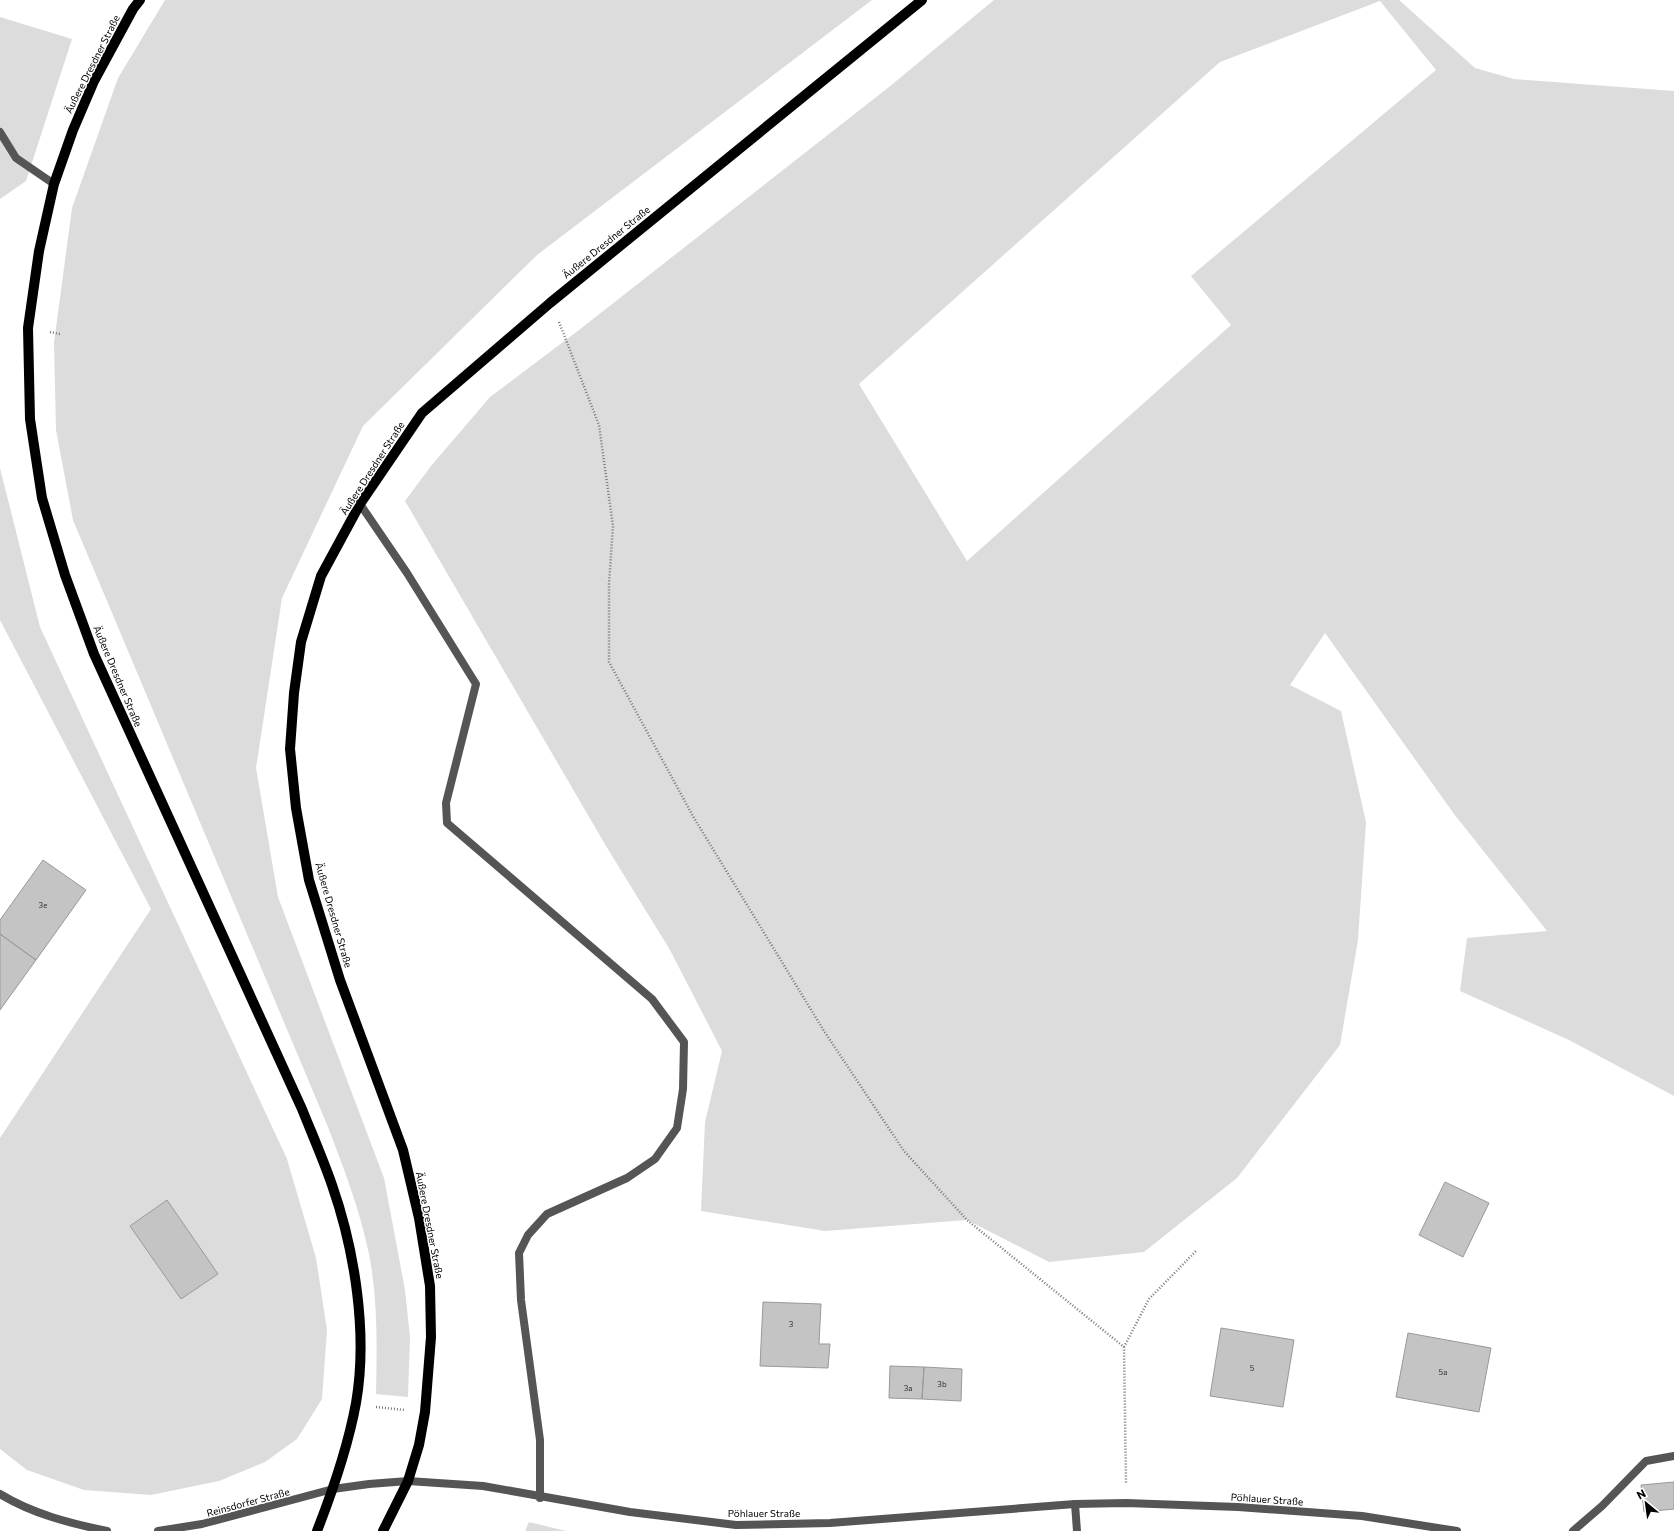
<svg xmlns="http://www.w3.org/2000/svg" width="1674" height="1531" viewBox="0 0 1674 1531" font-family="Commissioner,sans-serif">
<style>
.green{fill:#dcdcdc;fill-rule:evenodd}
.building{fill:#c4c4c4;stroke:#999}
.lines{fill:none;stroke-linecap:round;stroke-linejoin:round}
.path{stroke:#777;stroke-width:2.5;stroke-dasharray:1 2;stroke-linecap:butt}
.lane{stroke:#555;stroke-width:8}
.street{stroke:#555;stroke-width:8}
.primary{stroke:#000;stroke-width:10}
.labels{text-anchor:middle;stroke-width:3;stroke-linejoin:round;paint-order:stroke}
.number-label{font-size:8px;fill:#313131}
.street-label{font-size:10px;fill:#000;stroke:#fff}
</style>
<rect width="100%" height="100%" fill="#fff"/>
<path class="green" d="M165,0H872L537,255L363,426L282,598L256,768L278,897L384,1178L405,1290L410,1337L408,1397L376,1394C377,1347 378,1300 369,1254C360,1210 344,1169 328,1127L73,520L56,430L54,343L72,208L118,78Z
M994,0H1399L1475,68L1514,79L1674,91V1096L1569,1040L1460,991L1467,938L1547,931L1454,814L1325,633L1290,685L1341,711L1366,822L1358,940L1340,1045L1237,1178L1144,1252L1049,1262L967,1220L825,1231L701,1211L705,1122L722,1051L670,950L606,846L405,501L431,466L490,397L579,330L889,87ZM1380,1L1436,70L1191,276L1231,325L967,561L859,384L1220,62Z
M0,17L72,39L26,181L0,199Z
M0,468L40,627L287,1159L316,1258L327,1330L322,1399L297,1439L265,1462L219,1481L151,1495L84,1490L27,1470L0,1449V1138L151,909L0,620Z
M529,1522L566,1531H525Z"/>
<path class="building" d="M43,860L86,890L36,960L0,934V920Z
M0,934L36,960L0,1010Z
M1445,1182L1489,1203L1463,1257L1419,1235Z
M167,1200L218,1274L181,1299L130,1226Z
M763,1302L821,1304L819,1344H830L828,1368L760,1366Z
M1221,1328L1294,1340L1283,1407L1210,1396Z
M1408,1333L1491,1348L1479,1412L1396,1397Z
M890,1366L924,1367L922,1399L889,1398Z
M924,1367L962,1369L961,1401L922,1399Z
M1674,1482V1509L1644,1512L1641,1485Z"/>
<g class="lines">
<path class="path" d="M559,322L599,425L613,526L609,584V662L694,818L824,1031L904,1151L967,1220L1124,1347L1126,1483
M50,332L60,334
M1124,1347L1149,1299L1196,1251
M376,1407L405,1410"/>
<path class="lane" d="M0,132L16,158L54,184
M360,504L407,573L476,684L446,803L447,823L652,999L684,1042L683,1089L677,1128L655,1159L627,1178L547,1214L528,1235L519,1253L521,1300L540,1440V1498
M1075,1504L1077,1531
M1573,1531L1602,1506L1646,1461L1674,1456"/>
<path class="street" d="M0,1494C33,1514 69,1523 107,1531
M158,1531L202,1524L333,1489L369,1484L408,1481L483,1486L630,1512L736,1525L830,1523L1075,1504L1126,1503L1238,1507L1362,1516L1457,1531"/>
<path class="primary" d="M140,0L133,9L94,81L73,130L54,184L39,251L28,328L30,419L42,498L65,575L94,654L302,1109C312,1134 323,1159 332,1185C355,1251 368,1334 356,1403C348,1447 333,1490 317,1531
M383,1531L408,1481L419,1445L425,1412L431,1337L430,1286L419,1218L403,1150L340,980L309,880L296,808L290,749L294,693L301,642L321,576L360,504L422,413L550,303L922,0"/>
</g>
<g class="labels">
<g class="number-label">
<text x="43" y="908">3e</text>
<text x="791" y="1327">3</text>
<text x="1252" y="1371">5</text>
<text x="1443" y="1375">5a</text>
<text x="942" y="1387">3b</text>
<text x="908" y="1391">3a</text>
</g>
<g class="street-label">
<text transform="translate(92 64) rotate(-63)" y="4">Äußere Dresdner Straße</text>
<text transform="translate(606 242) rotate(-39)" y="4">Äußere Dresdner Straße</text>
<text transform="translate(372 468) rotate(-57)" y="4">Äußere Dresdner Straße</text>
<text transform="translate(118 676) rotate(67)" y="4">Äußere Dresdner Straße</text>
<text transform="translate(334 915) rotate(74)" y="4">Äußere Dresdner Straße</text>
<text transform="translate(430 1225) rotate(79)" y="4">Äußere Dresdner Straße</text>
<text transform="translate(1267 1499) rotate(4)" y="4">Pöhlauer Straße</text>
<text transform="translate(248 1502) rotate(-15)" y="4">Reinsdorfer Straße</text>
<text x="764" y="1517">Pöhlauer Straße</text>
</g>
</g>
<g transform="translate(1646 1503) rotate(331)" stroke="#ffffff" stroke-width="3" paint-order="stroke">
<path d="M0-3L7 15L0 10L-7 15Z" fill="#000000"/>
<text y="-6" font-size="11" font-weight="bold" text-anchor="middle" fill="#000000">N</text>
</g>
</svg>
